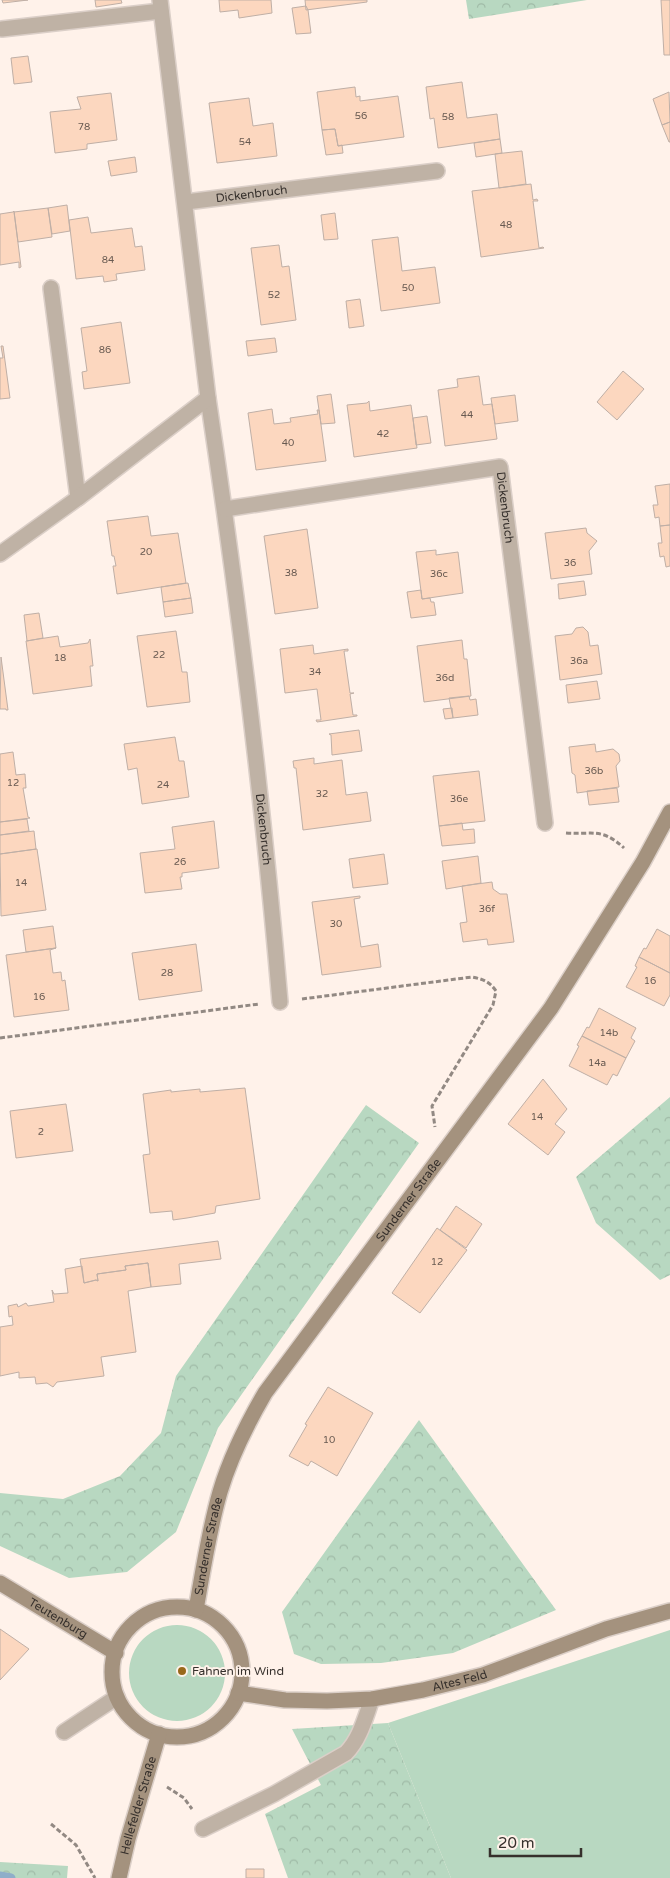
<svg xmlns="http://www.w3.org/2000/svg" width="670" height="1878" viewBox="0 0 670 1878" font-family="'Varela Round',sans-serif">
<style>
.green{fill:#b8d8c1}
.forest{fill:url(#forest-crowns)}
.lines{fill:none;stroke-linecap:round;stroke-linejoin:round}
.stream{stroke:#8faec9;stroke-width:9}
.building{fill:#fcd7bf;stroke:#bfafa6}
.lane-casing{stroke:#dbcfc8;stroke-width:18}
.street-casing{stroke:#dbcfc8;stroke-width:18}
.secondary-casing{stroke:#dbcfc8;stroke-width:18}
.path{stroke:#928983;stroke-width:3;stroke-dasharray:5 2.5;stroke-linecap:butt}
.lane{stroke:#bfb2a5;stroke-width:15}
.street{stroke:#bfb2a5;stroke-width:15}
.secondary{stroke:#a4927e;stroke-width:15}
.poi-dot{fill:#99681a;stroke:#fff2ea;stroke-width:2}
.labels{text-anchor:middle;stroke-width:4;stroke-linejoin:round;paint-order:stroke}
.number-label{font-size:10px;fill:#685a51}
.street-label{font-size:12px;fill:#36302c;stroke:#fff2ea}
.poi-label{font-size:12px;fill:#36302c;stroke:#fff2ea;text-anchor:start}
</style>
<defs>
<pattern id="forest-crowns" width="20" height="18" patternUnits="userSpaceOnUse" patternTransform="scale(1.25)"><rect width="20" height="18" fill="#b8d8c1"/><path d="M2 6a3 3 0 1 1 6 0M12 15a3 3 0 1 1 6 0" fill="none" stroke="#9fbaa6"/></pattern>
</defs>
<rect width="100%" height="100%" fill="#fff2ea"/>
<path class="green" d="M129 1673a48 48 0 1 1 96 0a48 48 0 1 1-96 0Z
M670,1630V1878H451L388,1723Z"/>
<path class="forest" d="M466,0H587L469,19Z
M670,1097V1275L660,1280L596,1223L576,1177Z
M366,1105L419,1143L218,1428L176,1532L127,1572L69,1578L0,1546V1493L63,1499L120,1476L161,1433L176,1376Z
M419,1420L556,1610L453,1653L381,1663L321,1664L294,1654L282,1612Z
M388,1723L451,1878H288L265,1814L321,1785L292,1729Z
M0,1862L68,1866L67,1878H0Z"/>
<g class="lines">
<path class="stream" d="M0,1876L11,1878"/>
</g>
<path class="building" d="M2,0H28L3,3Z
M95,0H121L122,3L96,7Z
M219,0H271L272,13L239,18L238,10L220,12Z
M305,0H367V2L306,10Z
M661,0H670V55H664Z
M306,6L308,10L311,33L296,34L292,8Z
M28,56L32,82L14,84L11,58Z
M462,82L467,118L497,114L500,139L438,148L434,118L430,119L426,87Z
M355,87L356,97L360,96V101L398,96L404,137L338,146L335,129L322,130L317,92Z
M669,92L670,122L662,125L653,99Z
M111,93L117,140L87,144V149L55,153L50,112L81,109L77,97Z
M249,98L253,126L273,123L277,156L217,163L209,103Z
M670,122V142H669L662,125Z
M335,129L338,146L342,145L343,153L326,155L322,130Z
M500,139L502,153L476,157L474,143Z
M522,151L526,184L499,188L495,154Z
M135,157L137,172L111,176L108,161Z
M531,184L533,200L537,199L538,201H533L539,248L543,247L544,248L481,257L472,191Z
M67,205L70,231L52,234L48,208Z
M48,208L52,237L18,242L14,212Z
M14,211L21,267L19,268V262L0,265V214L13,212Z
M335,213L338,239L324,240L321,215Z
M88,217L91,233L132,228L135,247L142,246L145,270L116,274L117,280L104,282L103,276L76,279L69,220Z
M398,237L402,271L435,267L440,303L381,311L372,240Z
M279,245L282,267L289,266L296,320L261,325L251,248Z
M360,299L364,326L349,328L346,301Z
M121,322L130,383L84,389L82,372L87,371L81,328Z
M275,338L277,352L248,356L246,341Z
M1,346H3L10,398L0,399V358H3Z
M623,371L644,389L617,420L597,402Z
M479,376L483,405L492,404L497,439L445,446L438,390L458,387L457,379Z
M331,394L335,423L321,424L317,396Z
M515,395L518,421L495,424L491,398Z
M369,401L370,411L411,405L417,448L354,457L347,405L367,403Z
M272,409L274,424L291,422L290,418L318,414L317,410H319L326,461L256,470L248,413Z
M427,416L431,443L416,445L413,418Z
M670,484V525L660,526L659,517L655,518L653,505H658L655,486Z
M148,516L151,536L178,533L186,583L117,594L113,566H116L114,556H112L107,521Z
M670,525V566L666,567L664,556L660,557L658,543H662L660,526Z
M586,528L587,533L597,541L589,551L592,574L551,579L545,533Z
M307,529L318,608L275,614L264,536Z
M436,550V555L458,552L463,593L422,599L416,552Z
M584,581L586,595L559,599L558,584Z
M188,583L191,598L163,602L161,587Z
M421,590L422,599L430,598L431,602H434L436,615L411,618L407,592Z
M191,598L193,613L165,617L163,602Z
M39,613L43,638L27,641L24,615Z
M583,627L588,632L590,646L598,645L602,674L560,680L555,636L572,634L576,628Z
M176,631L182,672H187L190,702L147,707L137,636Z
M58,636L60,647L88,643L90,639L93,666H90L92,686L33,694L26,641Z
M462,640L464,659H467L471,696L424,702L417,646Z
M313,645L314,654L348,649V651H344L350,693H354L350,694L353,715H357V716L317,722L316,720H321L317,689L285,693L280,649Z
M1,657L8,710H6V709H0Z
M597,681L600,699L568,703L566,685Z
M469,696L470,700L476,699L478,715L453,718L449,698Z
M452,708L453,718L445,719L443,709Z
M359,730L362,751L332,755L331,735L329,734Z
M175,737L179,761H184L189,797L142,804L137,768L128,770L124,744Z
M595,744L596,752L613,749L619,754L620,761L616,766L619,787L577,793L575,775L572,773L569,747Z
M13,752L16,775L25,774L26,788H23L28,817L30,818L0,822V754Z
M314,758V764L342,760L346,795L367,792L371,821L303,830L296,768H294L293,761Z
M479,771L485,821L439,826L433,776Z
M617,788L619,802L589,805L587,791Z
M27,819L29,831L0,835V822Z
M214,821L219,868L182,873V877H180L182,889L145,893L140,853L175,849L172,827Z
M462,823L463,830L474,829L475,843L442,846L439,826Z
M34,831L36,849L0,854V835Z
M37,849L46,910L1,916L0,854Z
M384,854L388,884L353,888L349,859Z
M478,856L481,883L446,889L442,861Z
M492,882L493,889L500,894H507L514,942L488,945L487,939L463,942L460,923L467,922L462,886Z
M360,896V898L354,899L361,947L378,944L381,967L322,975L312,902Z
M53,926L56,948L26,952L23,930Z
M657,929L670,936V973L639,957L644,948L646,949Z
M196,944L202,991L139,1000L132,953Z
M56,948L50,950L53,973L61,972L62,981L65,980L69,1010L14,1017L6,955Z
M639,957L670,973V995L664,1006L626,987L637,967L635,966Z
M599,1008L636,1028L631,1038L635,1041L626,1058L582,1036L587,1027L589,1028Z
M582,1036L626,1058L617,1076L613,1074L607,1085L569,1066L579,1046L577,1045Z
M543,1079L567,1109L555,1124L565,1132L548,1155L508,1124Z
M245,1088L260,1199L216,1206L215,1213L187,1218L173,1220L172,1211L150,1213L143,1155L150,1154L143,1094L171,1090V1092L200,1089V1092Z
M66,1104L73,1151L16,1158L10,1111Z
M456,1206L482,1224L466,1248L440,1230Z
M437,1228L467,1250L420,1313L392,1293Z
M218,1241L221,1259L179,1264L181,1284L151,1287L148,1263L125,1266L126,1270L97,1274L98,1281L96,1280L84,1283L80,1259Z
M148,1263L151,1287L128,1291L136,1352L101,1357L104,1376L57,1382L53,1387L47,1383L36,1384L35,1377L19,1378V1372L0,1376V1327L13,1325L12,1316L9,1317L8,1306L17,1304L18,1307L26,1303L28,1306L54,1302L52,1290L54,1294L68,1293L65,1269L82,1266L84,1283L96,1280L98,1281L97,1274L126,1270L125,1266Z
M328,1387L373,1413L337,1476L311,1461L308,1466L289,1456L307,1425L305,1424Z
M0,1629L29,1649L0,1680Z
M246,1869H264V1878H246Z"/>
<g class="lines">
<defs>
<path id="lane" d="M64,1732L117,1697
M203,1829L274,1794L346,1753C360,1739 365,1718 372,1699"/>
<g id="street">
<path d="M2,29L161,11"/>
<path id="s1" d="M186,202L437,171"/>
<path d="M51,288L78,498"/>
<path id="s2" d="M208,398C238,598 263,800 280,1002"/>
<path id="s3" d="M225,509L500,467L545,823"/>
<path d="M0,554L78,498L208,398L160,0"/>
</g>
<g id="secondary">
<path id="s4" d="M0,1583L116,1653"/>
<circle cx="177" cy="1672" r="65"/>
<path id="s5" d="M196,1610C203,1570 209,1530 220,1492C230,1458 247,1424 265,1393L551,1008L643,862L670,812"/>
<path id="s6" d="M238,1693L285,1700L327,1701L372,1699L423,1690L483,1675L606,1629L670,1611"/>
<path id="s7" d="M119,1878L128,1839L159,1734"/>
</g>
</defs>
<use href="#lane" class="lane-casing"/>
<use href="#street" class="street-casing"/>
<use href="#secondary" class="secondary-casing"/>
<path class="path" d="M566,833C593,835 601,827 624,848
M302,999L472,977C483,979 490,982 496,991L493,1005L432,1106L435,1127
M0,1038L259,1004
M167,1787L184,1798L192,1809
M51,1824L76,1845L95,1878"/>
<use href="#lane" class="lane"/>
<use href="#street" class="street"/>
<use href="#secondary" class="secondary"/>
</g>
<circle class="poi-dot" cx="182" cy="1671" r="5"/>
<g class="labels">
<g class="number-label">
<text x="361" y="119">56</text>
<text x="448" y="120">58</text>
<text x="84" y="130">78</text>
<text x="245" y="145">54</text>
<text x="506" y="228">48</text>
<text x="108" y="263">84</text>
<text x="408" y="291">50</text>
<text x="274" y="298">52</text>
<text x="105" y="353">86</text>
<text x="467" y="418">44</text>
<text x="383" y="437">42</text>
<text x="288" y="446">40</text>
<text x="146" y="555">20</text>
<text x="570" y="566">36</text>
<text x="291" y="576">38</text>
<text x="439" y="577">36c</text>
<text x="159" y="658">22</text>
<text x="60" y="661">18</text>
<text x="579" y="664">36a</text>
<text x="315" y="675">34</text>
<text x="445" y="681">36d</text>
<text x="594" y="774">36b</text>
<text x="13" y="786">12</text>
<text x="163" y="788">24</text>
<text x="322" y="797">32</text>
<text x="459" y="802">36e</text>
<text x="180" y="865">26</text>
<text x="21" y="886">14</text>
<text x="487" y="912">36f</text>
<text x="336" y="927">30</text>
<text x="167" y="976">28</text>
<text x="650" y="984">16</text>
<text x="39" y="1000">16</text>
<text x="609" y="1036">14b</text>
<text x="597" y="1066">14a</text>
<text x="537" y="1120">14</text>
<text x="41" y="1135">2</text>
<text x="437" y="1265">12</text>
<text x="329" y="1443">10</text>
</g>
<g class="street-label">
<text dy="4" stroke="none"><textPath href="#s1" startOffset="66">Dickenbruch</textPath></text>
<text dy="4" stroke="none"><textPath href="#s3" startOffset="319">Dickenbruch</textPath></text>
<text dy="4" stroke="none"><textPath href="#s2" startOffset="435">Dickenbruch</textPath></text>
<text dy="4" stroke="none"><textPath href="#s5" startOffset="470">Sunderner Straße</textPath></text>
<text dy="4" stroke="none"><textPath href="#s5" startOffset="65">Sunderner Straße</textPath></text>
<text dy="4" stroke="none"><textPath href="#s4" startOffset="68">Teutenburg</textPath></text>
<text dy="4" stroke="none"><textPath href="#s6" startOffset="224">Altes Feld</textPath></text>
<text dy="4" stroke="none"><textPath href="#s7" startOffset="75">Hellefelder Straße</textPath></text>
</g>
<g class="poi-label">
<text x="192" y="1675">Fahnen im Wind</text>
</g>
</g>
<path d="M490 1848v8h91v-8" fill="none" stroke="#36302c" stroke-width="2.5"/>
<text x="498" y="1848" font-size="15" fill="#36302c" stroke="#fff2ea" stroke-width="4" paint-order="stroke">20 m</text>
</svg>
